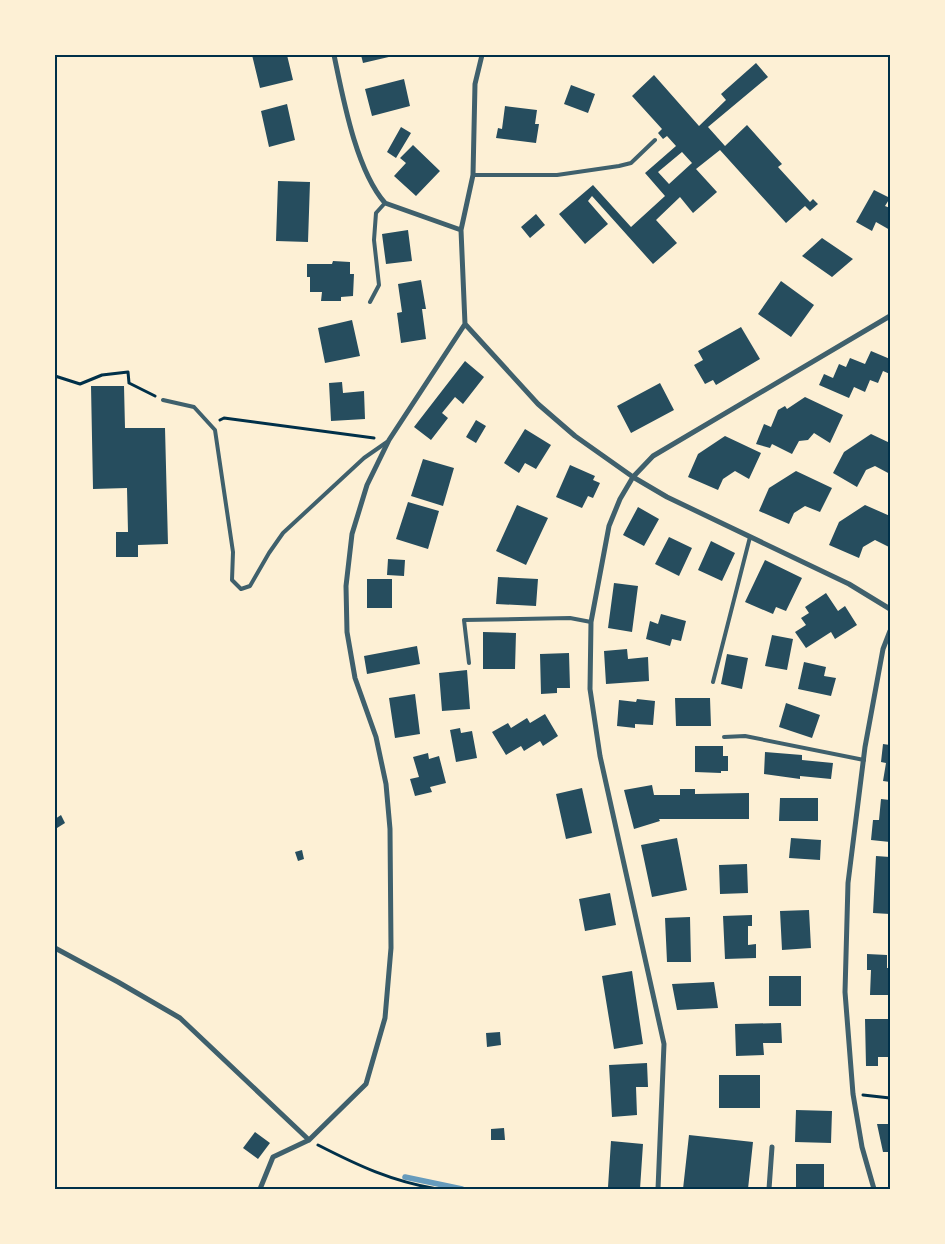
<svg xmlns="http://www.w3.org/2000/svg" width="945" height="1244" viewBox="0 0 945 1244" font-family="Helvetica,sans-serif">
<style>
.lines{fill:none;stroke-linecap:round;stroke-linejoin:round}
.stream{stroke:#669bbc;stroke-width:5.5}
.building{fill:#264d5e;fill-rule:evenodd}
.path{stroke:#003049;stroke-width:3}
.service{stroke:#3f606c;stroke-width:4}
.minor{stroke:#3f606c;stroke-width:5}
.neatline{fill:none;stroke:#003049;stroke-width:2}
</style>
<rect width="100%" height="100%" fill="#fdf0d5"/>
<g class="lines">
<path class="stream" d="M405,1177L462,1189"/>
</g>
<path class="building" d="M252,55H287L293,80L260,88Z
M361,55H393V56L363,63Z
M756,63L768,77L708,127L725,146L747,125L782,164L778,167L810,202L813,199L818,204L810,211L805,206L786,223L720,150L696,169L717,192L693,213L680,197L656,220L677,243L653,264L592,196L588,201L608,224L585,244L559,214L593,185L631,227L665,196L645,173L676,146L667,136L663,139L658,133L662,129L632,96L654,75L699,126L726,100L721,94ZM682,152L692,163L669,184L658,172Z
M404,79L410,106L372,116L365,89Z
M571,85L595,94L588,113L564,104Z
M287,104L295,140L269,147L261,111Z
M505,106L537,110L535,124H539L536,143L496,138L498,128L502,129Z
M401,127L411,133L396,158L387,152Z
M413,145L440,171L416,196L394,176L406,163L400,158Z
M278,181L310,182L308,242L276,241Z
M874,190L890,198L885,206L890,208V230L876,222L872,231L856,222Z
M536,214L545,225L530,238L521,227Z
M408,230L412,261L386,264L382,234Z
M822,238L853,259L832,277L802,256Z
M333,261L350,262V274H354L353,296L341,297V301H321L322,292H310V277H307V264H332Z
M421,280L426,309H422L426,339L401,343L397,313L402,312L398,284Z
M781,281L814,305L791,337L758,314Z
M352,320L360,356L325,363L318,328Z
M741,327L760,359L716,385L713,380L705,384L694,365L703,360L698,351Z
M871,351L890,359V374L883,371L878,383L870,380L865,392L854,387L849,398L819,385L824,374L833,378L839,364L846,367L850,358L865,364Z
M465,361L484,377L463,404L455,397L442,413L448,418L431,440L414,427Z
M342,382L343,393L364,391L365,419L331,421L329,383Z
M660,383L674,410L631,433L617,406Z
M91,386H124L125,428H165L168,544L138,545V557H116V532H128L127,488L93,489Z
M805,397L843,415L830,443L814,433L808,440L799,441L792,454L772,444L770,448L756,444L764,424L771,427L778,410L785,406L787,409Z
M476,420L486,426L476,443L466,437Z
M525,429L551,445L536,469L525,463L519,473L504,463Z
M871,434L890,443V474L875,466L866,470L857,487L833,473L844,452Z
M725,436L761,453L749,479L735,471L723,479L718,490L688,477L698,454Z
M423,459L454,468L443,506L411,496Z
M570,465L595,476L593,480L600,483L593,498L588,496L582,508L556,497Z
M796,471L832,488L820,512L805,506L794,513L789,524L759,511L769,488Z
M408,502L439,511L428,549L396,539Z
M517,505L548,518L526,565L496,551Z
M865,505L890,516L889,547L875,540L863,547L859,558L829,545L839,522Z
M638,507L659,519L644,546L623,535Z
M669,537L692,548L679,576L655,564Z
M711,541L735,553L722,581L698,570Z
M388,559L405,560L404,576L387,575Z
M765,560L802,578L786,611L776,607L773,614L745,602Z
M498,577L538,579L536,606L496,604Z
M367,579H392V608H367Z
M614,583L638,586L632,632L608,628Z
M826,593L838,611L845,606L857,625L835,639L831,632L806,648L795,632L806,625L801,618L809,613L805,607Z
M661,614L686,621L681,641L672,639L670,646L646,639L650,621L658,624Z
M483,632L516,633L515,669H483Z
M772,635L793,639L787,670L765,666Z
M417,646L420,664L367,674L364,656Z
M627,649L628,659L648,657L649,681L606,684L604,651Z
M569,653L570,688H557V693L541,694L540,654Z
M727,654L748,658L742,689L721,684Z
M804,662L826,667L824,676L836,678L831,696L798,689Z
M467,670L470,709L442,711L439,673Z
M415,694L420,734L395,738L389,698Z
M675,698H710L711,726H676Z
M637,699L655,701L653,725L635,724V728L617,726L619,700L636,702Z
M786,703L820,715L812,738L779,727Z
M545,714L558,736L543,746L540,741L524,751L521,746L506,755L492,732L508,723L511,728L527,718L530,723Z
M460,728L461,733L472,731L477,758L456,762L450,730Z
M883,744L890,745V782L883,781L886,763L881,762Z
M695,746H723V756H728V771H721V773L695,772Z
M765,752L802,755V760L833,763L831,779L800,776V779L764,774Z
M428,753L429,759L439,756L446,783L430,787L432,792L415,796L410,779L419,777L413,757Z
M652,785L654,795H680V789H695V794L749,793V819H659L660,821L634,829L624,790Z
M582,788L592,833L566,839L556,794Z
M780,798H818V821H779Z
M881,799L890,800V842L871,840L873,820H879Z
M61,815L65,823L57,828L55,819Z
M677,838L687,890L652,897L641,845Z
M791,838L821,840L820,860L789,858Z
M302,850L304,859L298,861L295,852Z
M876,856L890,857V914L873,913Z
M747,864L748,893L720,894L719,865Z
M610,893L616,925L585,931L579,899Z
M809,910L811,948L782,950L780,911Z
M752,915V926H748V945L756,944V958L725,959L723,916Z
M690,917L691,962H667L665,918Z
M867,954L887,955V968H890V995H870L871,970H867Z
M632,971L643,1044L614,1049L602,976Z
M769,976H801V1006H769Z
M714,982L718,1008L677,1010L672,984Z
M865,1019H890V1057H878V1066H866Z
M781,1023L782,1043H763L764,1055L736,1056L735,1024Z
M500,1032L501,1045L487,1047L486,1033Z
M647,1063L648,1087H636L637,1115L612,1117L609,1065Z
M719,1075H760V1108H719Z
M796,1110L832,1111L831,1143L795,1142Z
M877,1124H890V1152H883Z
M504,1128L505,1140H491V1129Z
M255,1132L270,1143L258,1159L243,1148Z
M689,1135L753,1142L748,1189H683Z
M611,1141L643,1144L640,1189L608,1187Z
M796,1164H824V1189H796Z"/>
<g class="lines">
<path class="path" d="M55,376L80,384L102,375L128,372L129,383L155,396
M220,420L224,418L374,438
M863,1095L890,1098
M318,1145C359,1166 391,1181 437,1189"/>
<path class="service" d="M473,175H557L619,166L631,163L655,140
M370,302L379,285L374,240L376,213L385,203
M163,400L194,407L215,430L233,552L232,580L241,589L250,586L269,553L283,533L364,458L387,442
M469,663L464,620L570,618L591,622
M713,682L750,537
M724,737L745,736L864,760"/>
<path class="minor" d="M334,55C343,98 356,170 385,203L461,230
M482,55L475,84L473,175L461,230L465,324L538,404L575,436L633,477L667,497L849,584L890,609
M55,948L118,982L180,1018L309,1140
M260,1189L273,1157L309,1140L366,1084L385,1018L391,948L390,829L386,784L376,737L355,678L347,632L346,586L352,534L367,485L389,440L465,324
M658,1189L664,1044L600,756L590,689L591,622L609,526L620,499L633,477L653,456L890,316
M769,1189L772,1147
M874,1189L862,1147L853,1094L845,992L848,883L865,747L883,649L890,631"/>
</g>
<rect width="945" height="1244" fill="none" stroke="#fdf0d5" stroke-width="112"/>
<rect x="56" y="56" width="833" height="1132" class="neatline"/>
</svg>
